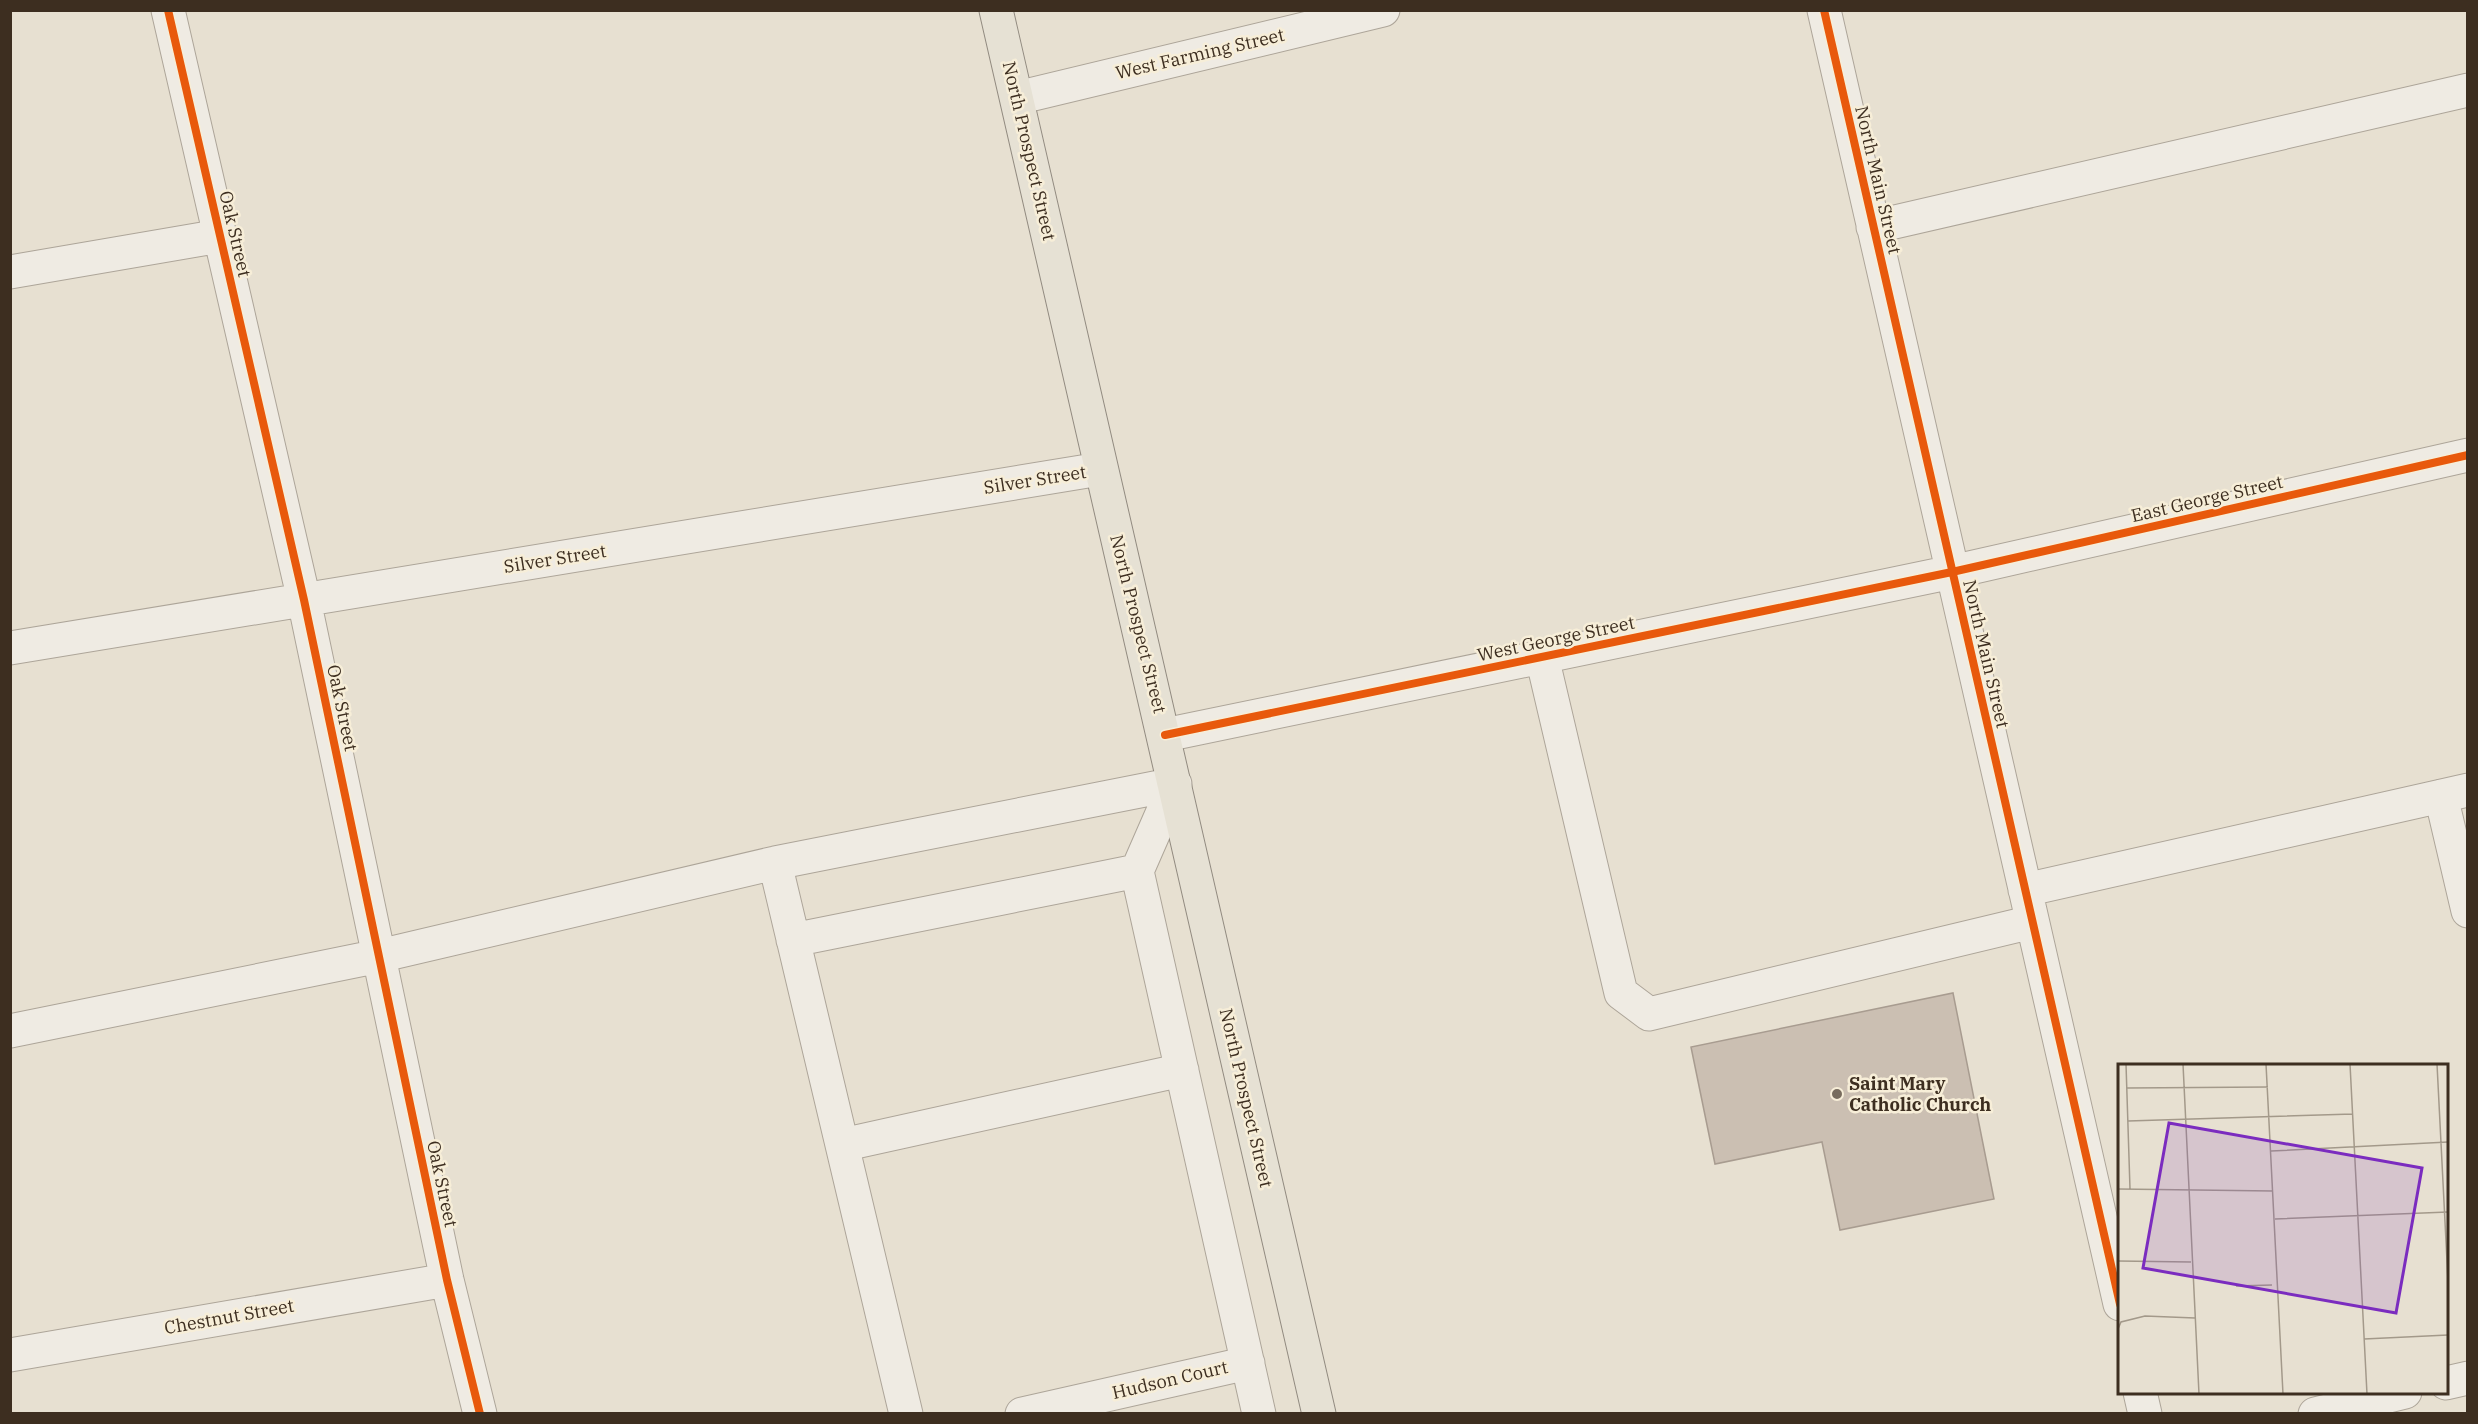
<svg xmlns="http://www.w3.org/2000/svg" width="2478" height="1424" viewBox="0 0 2478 1424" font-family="'IBM Plex Serif',serif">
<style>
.building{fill:#cbbfb2;stroke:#a89c90;stroke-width:1.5}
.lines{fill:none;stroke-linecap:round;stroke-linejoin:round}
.minor-casing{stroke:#ada599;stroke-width:35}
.major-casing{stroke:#928b80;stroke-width:35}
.minor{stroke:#efebe3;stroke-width:33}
.major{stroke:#e6e1d4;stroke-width:33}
.cycleway-casing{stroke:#f7eed8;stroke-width:11}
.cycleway{stroke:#e8590c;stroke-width:8}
.poi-dot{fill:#786c5e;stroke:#f7eed8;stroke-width:2}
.labels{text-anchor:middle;stroke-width:5;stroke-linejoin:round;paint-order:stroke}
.street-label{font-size:18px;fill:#3d2e20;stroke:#f7eed8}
.poi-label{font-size:18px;font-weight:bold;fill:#3d2e20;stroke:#f7eed8;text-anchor:start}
.inset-road{fill:none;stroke:#a3998a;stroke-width:1.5}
.view{fill:#7b2cbf;fill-opacity:0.15;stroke:#7b2cbf;stroke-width:3}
.inset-edge{fill:none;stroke:#3d2e20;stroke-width:3}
</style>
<rect width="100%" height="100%" fill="#e7e0d1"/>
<path class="building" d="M1953,993L1994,1199L1840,1230L1822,1142L1715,1164L1691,1047Z"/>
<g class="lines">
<defs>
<path id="minor" d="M168,10L304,600L447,1280L480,1414
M1824,10L2120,1304
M1017,98L1383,10
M1873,227L2468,90
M10,272L220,236
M10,648L1100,469
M1542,657L1621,993L1649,1014L2032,922
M1165,735L1952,572L2468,455
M1175,784L1137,871L1259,1414
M2441,796L2468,911
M2025,890L2468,790
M793,940L1137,871
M10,1031L379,956L775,863
M842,1145L1182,1070
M10,1355L447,1280
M2446,1383L2468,1378
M2140,1392L2145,1414
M906,1414L775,863L1175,784
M1022,1414L1248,1363
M2315,1414L2405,1392"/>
<path id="major" d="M996,10L1319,1414"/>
</defs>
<use href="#minor" class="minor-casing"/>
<use href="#major" class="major-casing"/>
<use href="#minor" class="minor"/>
<use href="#major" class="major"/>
<defs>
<path id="cycleway" d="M168,10L304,600L447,1280L480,1414
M1824,10L2120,1304
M1165,735L1952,572L2468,455"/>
</defs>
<use href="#cycleway" class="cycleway-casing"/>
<use href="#cycleway" class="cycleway"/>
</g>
<circle class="poi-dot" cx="1837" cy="1094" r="6"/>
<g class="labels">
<g class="street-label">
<text transform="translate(1200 54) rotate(-13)" y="6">West Farming Street</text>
<text transform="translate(1029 151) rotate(77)" y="6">North Prospect Street</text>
<text transform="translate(1878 180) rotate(77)" y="6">North Main Street</text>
<text transform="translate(235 234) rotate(77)" y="6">Oak Street</text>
<text transform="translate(1035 480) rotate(-9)" y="6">Silver Street</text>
<text transform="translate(2207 499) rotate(-13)" y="6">East George Street</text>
<text transform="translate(555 559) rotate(-9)" y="6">Silver Street</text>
<text transform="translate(1138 624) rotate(76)" y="6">North Prospect Street</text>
<text transform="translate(1556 639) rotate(-12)" y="6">West George Street</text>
<text transform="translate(1986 654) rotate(77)" y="6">North Main Street</text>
<text transform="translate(342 708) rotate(78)" y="6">Oak Street</text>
<text transform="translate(1246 1098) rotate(77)" y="6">North Prospect Street</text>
<text transform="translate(442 1184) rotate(78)" y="6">Oak Street</text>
<text transform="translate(229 1317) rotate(-10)" y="6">Chestnut Street</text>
<text transform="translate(1170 1380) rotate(-13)" y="6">Hudson Court</text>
</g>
<g class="poi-label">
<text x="1849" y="1090">Saint Mary<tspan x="1849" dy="21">Catholic Church</tspan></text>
</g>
</g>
<g transform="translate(2118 1064)">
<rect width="330" height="330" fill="#e7e0d1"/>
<path class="inset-road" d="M8,0L12,125M65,0L81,330M148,0L165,330M232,0L249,330M319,0L330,217M9,24L150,23M10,57L235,50M153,87L330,78M0,125L155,127M157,155L330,148M0,197L73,198M118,222L154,221M0,265L3,258L27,252L77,254M246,275L330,271"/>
<path class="view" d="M51,59L304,104L278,249L25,204Z"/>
<rect width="330" height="330" class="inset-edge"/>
</g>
<rect width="2478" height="1424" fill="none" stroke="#3d2e20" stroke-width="24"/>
</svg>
